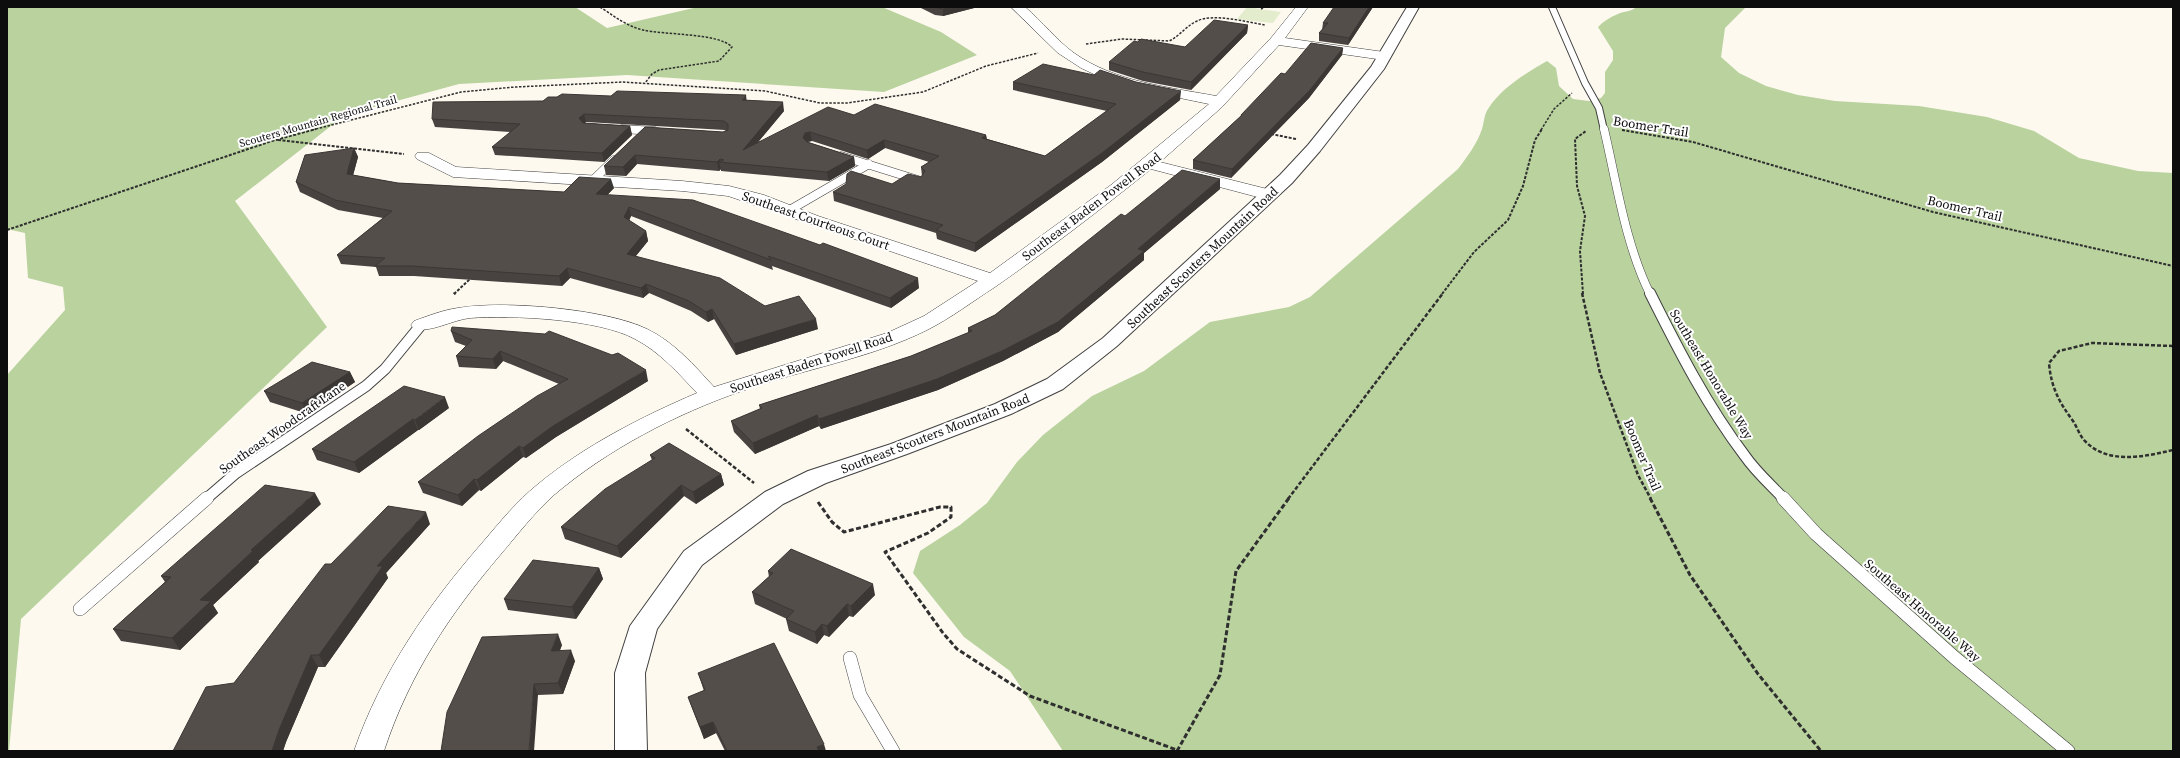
<svg xmlns="http://www.w3.org/2000/svg" width="2180" height="758" viewBox="0 0 2180 758" font-family="'Source Serif 4',serif">
<style>
.forest{fill:#b9d29e}
.pitch{fill:#e3eccd}
.lines{fill:none;stroke-linecap:round;stroke-linejoin:round}
.service-far3-casing{stroke:#404040;stroke-width:8}
.service-far2-casing{stroke:#404040;stroke-width:9}
.service-far1-casing{stroke:#404040;stroke-width:12}
.service-casing{stroke:#404040;stroke-width:14}
.minor-casing{stroke:#404040;stroke-width:1}
.tertiary-casing{stroke:#404040;stroke-width:2}
.path-far3{stroke:#2f2f2f;stroke-width:1.5;stroke-dasharray:2.5 1.5;stroke-linecap:butt}
.path-far2{stroke:#2f2f2f;stroke-width:2;stroke-dasharray:3 1.5;stroke-linecap:butt}
.path-far1{stroke:#2f2f2f;stroke-width:2.5;stroke-dasharray:4 2;stroke-linecap:butt}
.path{stroke:#2f2f2f;stroke-width:3;stroke-dasharray:5 2.5;stroke-linecap:butt}
.service-far3{stroke:#fff;stroke-width:6}
.service-far2{stroke:#fff;stroke-width:8}
.service-far1{stroke:#fff;stroke-width:10}
.service{stroke:#fff;stroke-width:13}
.minor{fill:#fff;fill-rule:evenodd}
.tertiary{fill:#fff;fill-rule:evenodd}
.wall{fill:#484340}
.shaded-wall{fill:#3b3734}
.building{fill:#544e4b;stroke:#3b3734}
.labels{text-anchor:middle;stroke-width:4;stroke-linejoin:round;paint-order:stroke}
.far-street-label{font-size:11px;fill:#0d0d0d;stroke:#fff}
.street-label{font-size:13px;fill:#0d0d0d;stroke:#fff}
</style>
<rect width="100%" height="100%" fill="#fdf9ef"/>
<path class="forest" d="M7,7H575L607,28L698,7H882L941,32L977,55L884,92L627,75L459,84L345,115L235,201L327,327L21,619L9,751H7V375L65,310L63,287L28,278L25,233L7,229Z
M1636,7H1746L1725,28L1721,57L1739,73L1766,86L1798,95L1835,101L1919,106L1987,117L2034,131L2079,158L2138,171L2173,173V751H1063L1010,671L964,637L913,573L920,551L960,525L987,503L1017,462L1043,435L1092,396L1144,371L1210,322L1289,307L1310,297L1458,169C1467,157 1477,144 1482,129C1484,123 1484,115 1488,109C1502,87 1525,74 1547,61L1556,68L1559,86L1573,99L1589,101L1601,98L1605,93V72L1613,60V51L1598,27C1604,21 1610,17 1618,14C1624,11 1632,12 1636,7Z"/>
<path class="pitch" d="M1247,7L1281,12L1273,23L1237,19Z"/>
<g class="lines">
<defs>
<path id="service-far3" d="M1552,7L1585,83L1599,108L1604,130
M617,129L641,130"/>
<path id="service-far2" d="M622,129L655,131
M1604,129C1617,184 1625,243 1650,294
M841,156L918,180
M592,181L614,160
M788,211L869,164"/>
<path id="service-far1" d="M1650,293C1678,349 1707,406 1745,456C1756,472 1771,485 1784,499
M206,499L236,473L366,386L385,369L421,325"/>
<path id="service" d="M1783,498L1816,534L1955,658L2068,751
M80,609L207,498
M850,658L860,695L893,751"/>
<path id="minor" d="M1011,7H1025C1042,21 1056,40 1074,53C1115,82 1168,87 1216,96L1271,38L1296,7H1308L1285,38L1384,52L1391,56L1384,60L1279,45L1222,107L1160,162L1275,191L1277,195L1275,199L1269,200L1151,169C1100,210 1048,250 995,287C973,301 951,318 927,330C869,359 803,369 742,391C676,414 608,449 554,495C534,513 518,534 501,554C449,615 409,675 384,751H354C382,671 428,605 483,542C500,522 517,501 537,485C584,446 641,417 697,393C678,373 660,352 635,339C599,319 512,315 470,318C452,320 431,333 414,329L411,325L414,321C428,316 443,310 458,308C504,300 606,309 647,329C674,342 694,365 714,387L887,333L924,316L978,281L728,196L682,191L453,177L417,159L415,156L417,153H429L456,167L682,181L729,186L764,195L818,216L990,273L1111,185L1209,104L1136,89L1098,76L1081,68L1058,53Z"/>
<path id="tertiary" d="M1407,7H1419L1384,69L1320,151L1292,183L1117,346L1063,389L1011,414L907,454L826,483L783,504L702,565L657,629L645,673L647,751H615V673L630,626L684,551L765,492L808,471L891,444L995,404L1047,379L1103,338L1280,175L1308,145L1371,67Z"/>
</defs>
<use href="#service-far3" class="service-far3-casing"/>
<use href="#service-far2" class="service-far2-casing"/>
<use href="#service-far1" class="service-far1-casing"/>
<use href="#service" class="service-casing"/>
<use href="#minor" class="minor-casing"/>
<use href="#tertiary" class="tertiary-casing"/>
<path class="path-far3" d="M600,7C614,16 626,26 643,30C664,35 719,33 732,47L719,61L659,70L652,74L645,83
M1261,9L1263,8
M1086,44L1122,39L1169,41C1180,36 1186,26 1197,21C1213,13 1247,22 1265,25
M312,130L461,92L515,87L623,82L765,91L820,103H847L923,92L986,66L1038,53
M1541,130L1554,109L1572,93
M1622,130H1624"/>
<path class="path-far2" d="M1622,130L1693,142L1933,212L2173,266
M1271,134L1296,139
M278,140L404,154
M7,230L272,141L316,129
M454,294L471,278
M1442,294L1474,252L1508,220L1523,186L1535,140L1542,129
M1583,294L1580,251L1585,216L1577,186L1575,139L1586,131"/>
<path class="path-far1" d="M1582,293L1600,373L1638,475L1651,499
M454,294L455,293
M2173,346L2092,343L2059,351L2049,363C2051,387 2059,402 2073,421C2077,427 2079,434 2084,440C2107,465 2143,457 2173,450
M686,429L754,483
M1288,499L1443,293"/>
<path class="path" d="M1650,498L1690,575L1758,674L1821,751
M818,502L832,522L844,532L940,507H951V517L928,533L885,552L943,633L957,649L1030,696L1177,750
M1177,751L1220,675L1236,571L1289,498"/>
<use href="#service-far3" class="service-far3"/>
<use href="#service-far2" class="service-far2"/>
<use href="#service-far1" class="service-far1"/>
<use href="#service" class="service"/>
<use href="#minor" class="minor"/>
<use href="#tertiary" class="tertiary"/>
</g>
<path class="wall" d="M919,7H978L943,16L935,15Z
M1373,7L1348,45L1319,41V33L1322,30L1323,23Z
M1248,25L1247,33L1191,90L1143,81L1109,70V62L1138,42L1185,47Z
M1343,48L1342,55L1309,98L1231,178L1193,169V160L1240,117L1241,115L1285,74Z
M1013,82L1180,100L1102,162L975,252L937,239L936,233L834,201L833,192L892,184L921,177L922,176L921,167L929,162L885,148L868,159L812,141L807,142L854,157L855,166L829,181L721,171V169L719,171L637,164L626,176L606,175L604,166L645,127L723,132L726,130H725L586,122L585,123L630,126L632,135L604,162L495,155L492,147L511,132L435,127L432,119L543,101L557,97L611,96L747,100L784,111L758,142L854,115L986,135L987,139L1045,156L1107,111L1013,90Z
M354,148L358,157L353,175L398,183L564,192L614,188L607,195L919,288L891,308L772,266L773,270L631,216L629,221L646,231L648,241L636,256L765,306L818,329L736,355L714,319L708,322L691,311L649,293L643,298L570,278L562,286L414,276H379L376,267L341,264L337,255L383,218L338,210L300,192L296,182Z
M1220,179V189L1144,253V260L1058,332L1003,361L938,390L821,429L819,426L755,454L734,432L731,421L760,409L759,405L911,356L968,333V328L995,315L1125,216Z
M451,331L648,381L556,437L526,458L523,457L481,491L479,490L462,506L423,493L418,482L559,384L503,361L496,369L459,367L456,356L466,346L455,342Z
M350,372L355,382L308,414L270,402L264,391Z
M449,408L419,430H418L359,473L317,460L312,449Z
M650,455L721,474L724,485L696,504L684,496L621,558L565,539L561,527L652,460Z
M321,504L258,561L259,562L213,605L218,613L180,650L121,641L113,629L165,582L161,576Z
M430,524L386,573L388,578L325,667H318L286,742L283,751H173L234,683L331,564Z
M599,568L603,579L576,619L508,610L504,599Z
M768,571L875,595L853,617L849,616L829,637L824,635L817,644L789,631L786,619H787L755,604L752,592L769,577Z
M562,645L560,650L575,661L563,694L538,695L441,751Z
M698,673L826,751H725L716,733L704,739L692,708L688,697L704,691Z"/>
<path class="shaded-wall" d="M950,7H978L943,16V9Z
M1369,7H1373L1348,45L1349,38Z
M1248,25L1247,33L1191,90V82Z
M1343,48L1342,55L1309,98L1231,178L1232,169Z
M1181,91L1180,100L1102,162L975,252V243Z
M746,95L747,104L742,100Z
M783,102L784,111L744,159L743,150Z
M584,114L586,122L581,126L579,118Z
M630,126L632,135L604,162L602,153Z
M810,132L812,141L807,142L805,147L803,138L805,133Z
M986,135L987,144L982,138Z
M884,140L885,148L868,159L867,150Z
M354,148L358,157L351,183L347,174Z
M635,155L637,164L626,176L623,167Z
M854,157L855,166L829,181L827,172Z
M720,159V162H719L721,169L719,171L717,162Z
M611,179L614,188L599,204L596,194Z
M1220,179V189L1144,253V260L1058,332L1003,361L938,390L821,429L819,419L1138,249Z
M629,207L631,216L626,227L624,217Z
M646,231L648,241L629,264L627,254Z
M567,268L570,278L562,286L559,276Z
M918,278L919,288L891,308L890,298Z
M646,284L649,293L643,298L641,288Z
M712,309L714,319L708,322L706,312Z
M816,319L818,329L736,355L734,344Z
M500,351L503,361L496,369L493,359Z
M646,370L648,381L556,437L526,458L523,448L553,426Z
M350,372L355,382L308,414L302,403Z
M445,397L449,408L419,430L415,420Z
M817,415L819,426L755,454L753,443Z
M413,419L418,430L359,473L354,462Z
M519,446L523,457L481,491L477,480Z
M721,474L724,485L696,504L693,492Z
M474,479L479,490L462,506L458,495Z
M681,485L684,496L621,558L617,546Z
M315,493L321,504L258,561L259,562L213,605L218,613L180,650L172,638L200,600L251,550Z
M426,512L430,524L386,573L388,578L325,667L319,655L377,566Z
M599,568L603,579L576,619L572,607Z
M873,584L875,595L853,617L851,606Z
M847,604L849,616L829,637L827,626Z
M822,624L824,635L817,644L815,632Z
M558,634L562,645L555,662L551,651Z
M571,650L575,661L563,694L558,683Z
M311,655L318,667L286,742L283,751H272L279,730Z
M534,684L538,695L534,751H529Z
M713,722L716,733L704,739L700,727Z
M824,744L826,751H818L817,747Z"/>
<path class="building" d="M934,7H950L943,9Z
M1334,7H1369L1349,38L1319,33L1328,23H1323Z
M1214,20L1248,25L1191,82L1143,72L1109,62L1134,41L1138,42L1141,39L1185,47Z
M1311,43L1343,48L1310,90L1232,169L1193,160L1242,115H1241L1281,73L1285,74Z
M1043,64L1094,75L1100,70L1136,82L1181,91L1102,153L975,243L936,230L943,225L833,192L846,184L847,174L851,171L892,184L908,174L921,177L925,171L921,167L939,156L884,140L867,150L810,132L805,133L803,138L807,142L854,157L827,172L719,162L724,160L720,159L717,162L635,155L623,167L604,166L645,127L723,132L728,130V124L724,121L584,114L579,118L583,123L630,126L602,153L492,147L520,124L432,119L433,102L543,101L548,97H557L562,94L611,96L617,91L746,95L742,100L783,102L743,150L828,107L854,115L875,104L986,135L982,138L1045,156L1116,104L1013,82Z
M354,148L347,174L398,183L564,192L579,177L611,179L596,194L693,200L820,245L823,243L918,278L890,298L768,256L771,260L629,207L624,217L646,231L627,254L720,278L765,306L799,296L816,319L734,344L712,309L706,312L689,301L646,284L641,288L567,268L559,276L411,266H375L385,258L337,255L392,211L335,200L296,182L305,155Z
M1182,170L1220,179L1138,249L1144,251L1058,322L1002,351L937,379L819,419L817,415L753,443L731,421L762,408L759,405L911,356L972,331L968,328L995,315L1121,214L1125,216Z
M452,327L545,334L549,331L612,355L618,353L646,370L553,426L523,448L519,446L477,480L474,479L458,495L418,482L478,436L537,396L568,379L500,351L493,359L456,356L472,340L451,331Z
M312,362L350,372L302,403L264,391Z
M404,386L445,397L415,420L413,419L354,462L312,449Z
M669,443L721,474L693,492L681,485L617,546L561,527L605,489L655,458L650,455Z
M265,485L315,493L251,550L253,551L200,600L211,601L172,638L113,629L171,577L161,576Z
M388,506L426,512L377,566H383L319,655H311L279,730L272,751H173L206,687L234,683L325,564H331Z
M791,549L873,584L851,606L847,604L827,626L822,624L815,632L786,619L794,611L752,592L773,573L768,571Z
M533,560L599,568L572,607L504,599Z
M558,634L551,651L571,650L558,683L534,684L529,751H441L447,712L482,637Z
M774,643L824,744L817,747L819,751H727L713,722L700,727L688,697L705,690L698,673Z"/>
<g class="labels">
<g class="far-street-label">
<text transform="translate(318 121) rotate(-16)" y="4">Scouters Mountain Regional Trail</text>
</g>
<g class="street-label">
<text transform="translate(1651 126) rotate(9)" y="5">Boomer Trail</text>
<text transform="translate(1091 206) rotate(-37)" y="5">Southeast Baden Powell Road</text>
<text transform="translate(1965 208) rotate(13)" y="5">Boomer Trail</text>
<text transform="translate(816 220) rotate(19)" y="5">Southeast Courteous Court</text>
<text transform="translate(1202 257) rotate(-43)" y="5">Southeast Scouters Mountain Road</text>
<text transform="translate(811 362) rotate(-18)" y="5">Southeast Baden Powell Road</text>
<text transform="translate(1712 374) rotate(59)" y="5">Southeast Honorable Way</text>
<text transform="translate(282 427) rotate(-35)" y="5">Southeast Woodcraft Lane</text>
<text transform="translate(935 433) rotate(-21)" y="5">Southeast Scouters Mountain Road</text>
<text transform="translate(1643 455) rotate(67)" y="5">Boomer Trail</text>
<text transform="translate(1923 610) rotate(41)" y="5">Southeast Honorable Way</text>
</g>
</g>
<rect width="2180" height="758" fill="none" stroke="#0d0d0d" stroke-width="16"/>
</svg>
